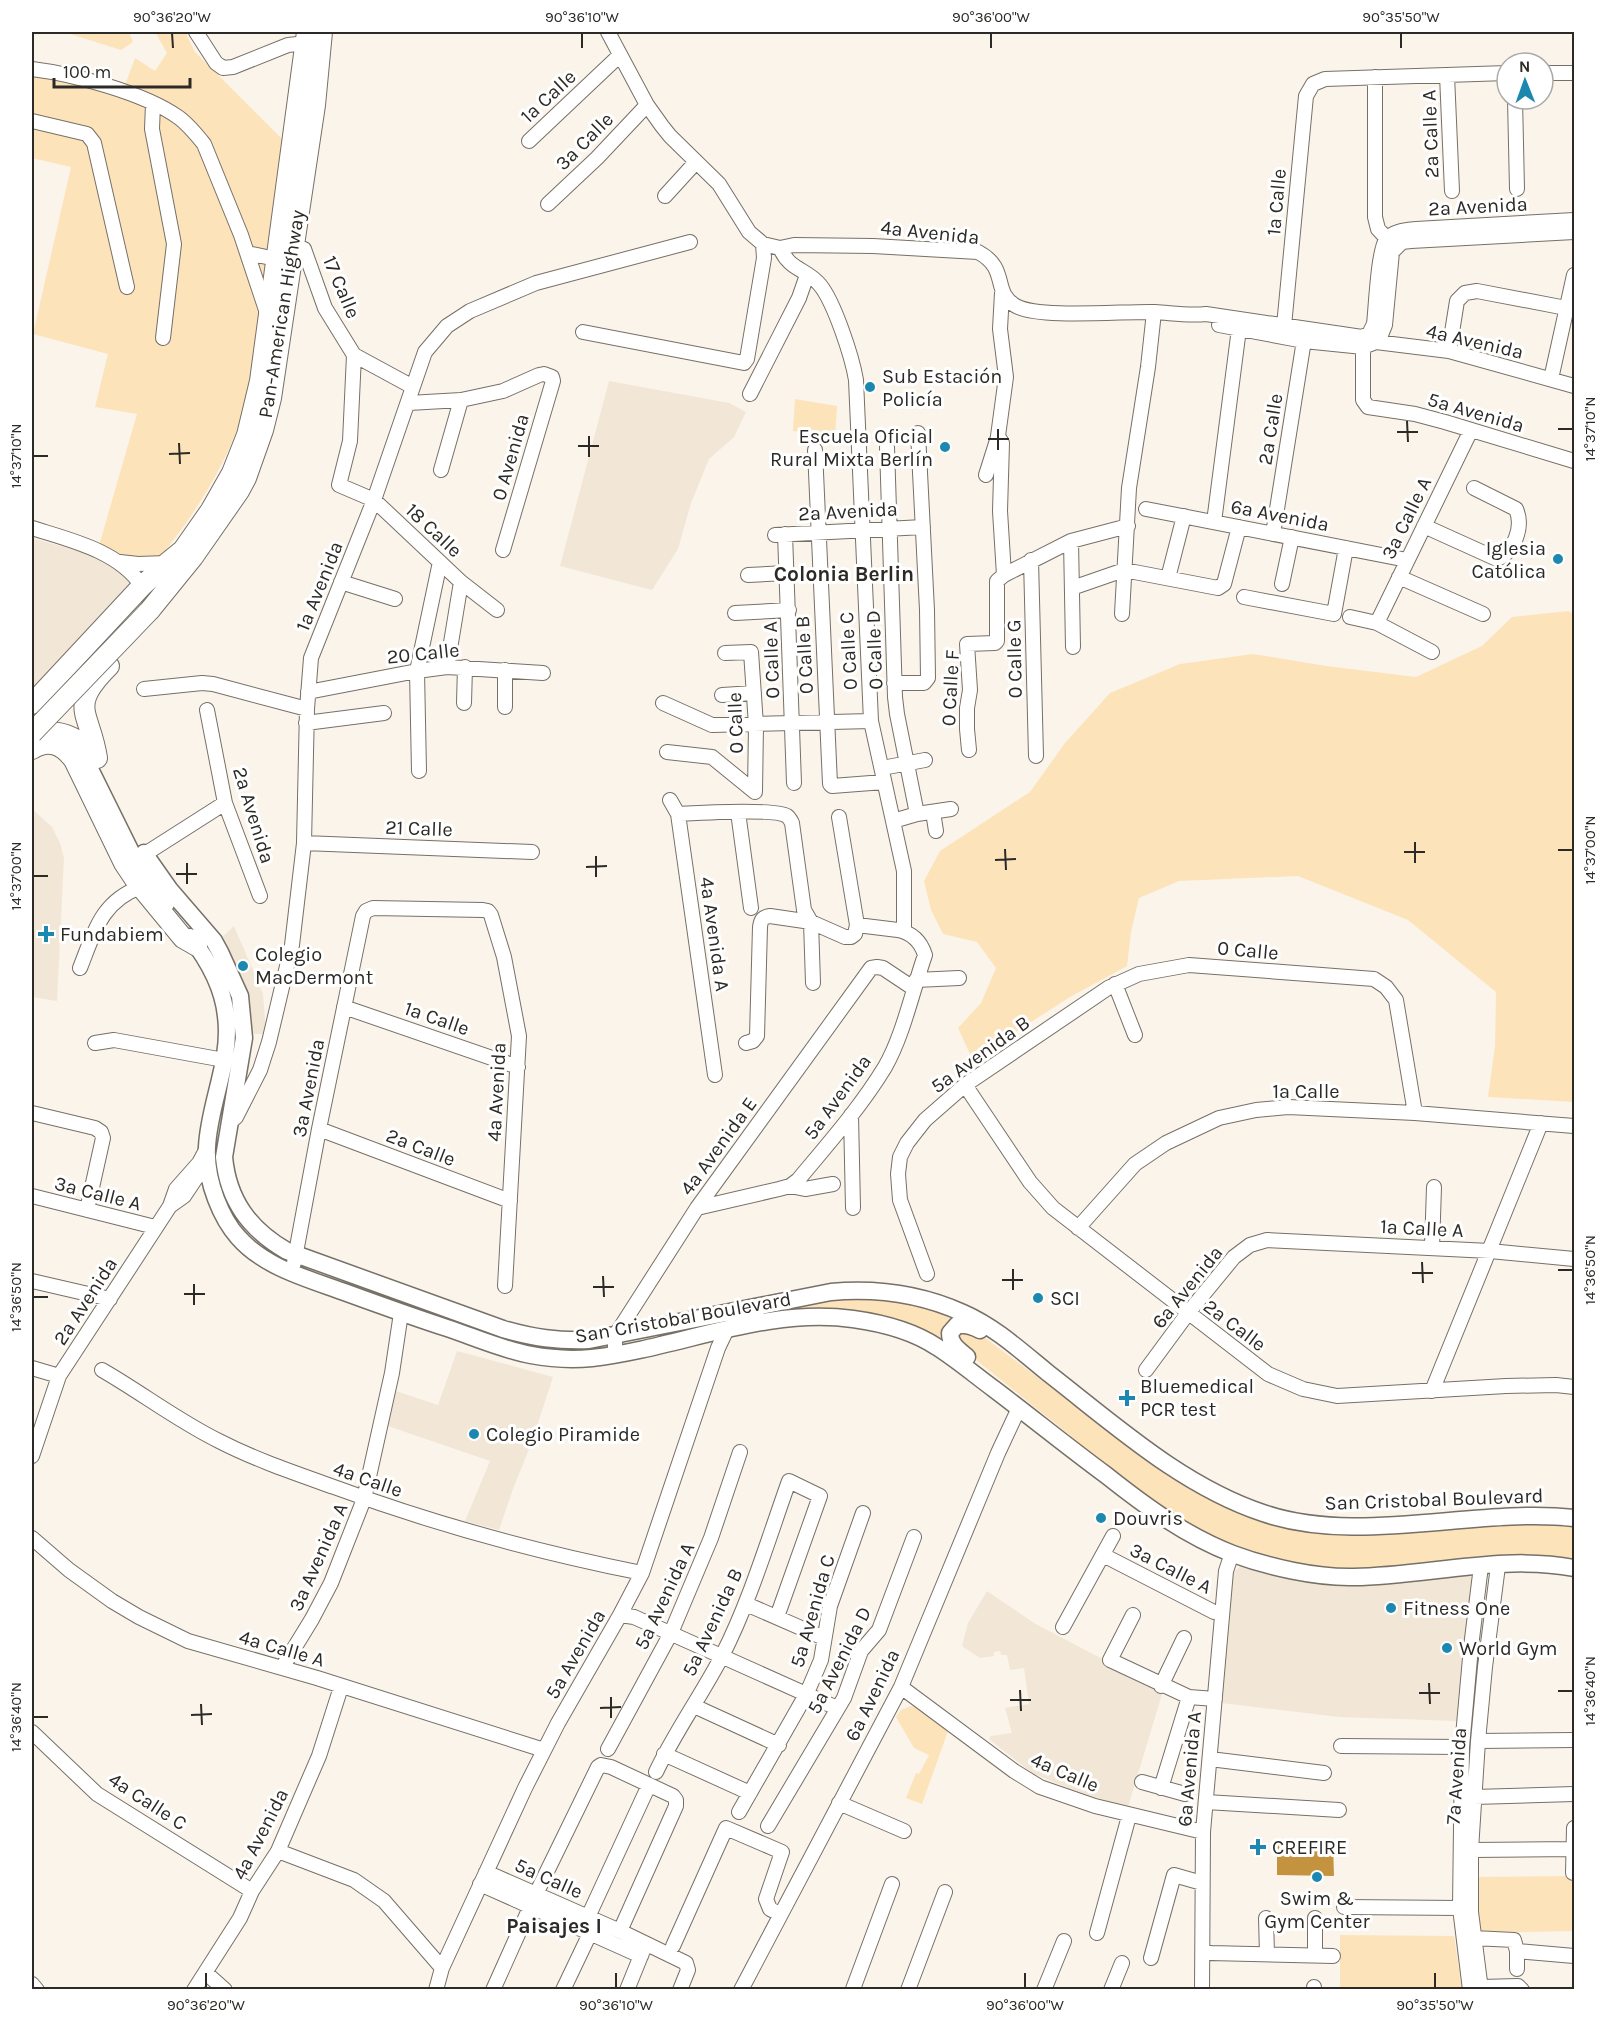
<svg xmlns="http://www.w3.org/2000/svg" width="1606" height="2021" viewBox="0 0 1606 2021" font-family="Karla,sans-serif">
<style>
.built{fill:#f2e7d6}
.green{fill:#fde3ba}
.water{fill:#c3933f}
.lines{fill:none;stroke-linecap:round;stroke-linejoin:round}
.minor-casing{stroke:#767067;stroke-width:16}
.major-casing{stroke:#767067;stroke-width:19}
.highway-casing{stroke:#767067;stroke-width:22}
.minor{stroke:#fff;stroke-width:14}
.major{stroke:#fff;stroke-width:16}
.highway{stroke:#fff;stroke-width:20}
.highway-bridge-casing{stroke:#767067;stroke-width:22;stroke-linecap:butt}
.highway-bridge{stroke:#fff;stroke-width:20}
.ticks{fill:none;stroke:#2c2a26;stroke-width:2}
.poi-dot{fill:#1d88af;stroke:#fff;stroke-width:2}
.labels{text-anchor:middle;stroke-width:6;stroke-linejoin:round;paint-order:stroke}
.street-label{font-size:20px;fill:#2c2a26;stroke:#fff}
.poi-label{font-size:20px;fill:#2c2a26;stroke:#fff;text-anchor:start}
.neighbourhood-label{font-size:21px;font-weight:bold;fill:#2c2a26;stroke:#fff}
.neatline{fill:none;stroke:#2c2a26;stroke-width:2}
.ticks-label{font-size:15px;text-anchor:middle;fill:#2c2a26}
</style>
<rect width="100%" height="100%" fill="#fbf4ea"/>
<path class="built" d="M609,381L729,403L746,412L734,437L709,459L691,503L678,549L652,590L560,566Z
M32,538L96,556L138,583L32,691Z
M32,809L52,827L60,843L64,858L57,1001L32,997Z
M234,926L263,994L266,1034H250L221,938Z
M457,1351L553,1377L531,1444L513,1489L499,1530L465,1521L490,1461L385,1425L393,1390L438,1405Z
M1243,1564L1465,1572L1471,1575L1473,1584L1458,1721L1339,1717L1221,1703L1231,1574Z
M987,1591L1034,1623L1163,1691L1128,1807L1077,1792L1032,1773L989,1739L991,1736L1012,1733L1005,1708L1029,1704L1024,1668L1010,1670L1007,1655H1001L1000,1651L994,1652V1656L980,1658L962,1646L968,1623Z"/>
<path class="green" d="M64,32H129L133,42L121,50Z
M155,32H188L187,36L195,52L282,139C273,199 266,259 258,319C254,354 251,390 240,422C218,482 180,536 138,583L96,556L137,414L95,407L108,354L33,334L71,167L32,158V63L124,88L135,58L155,71L167,53Z
M795,399L837,406L835,437L793,431Z
M1568,611L1574,614V1102L1488,1097L1495,1046L1496,992L1408,920L1298,876L1179,881L1139,898L1131,932L1127,966L1070,997L1011,1035L970,1054L958,1028L981,1003L996,968L977,942L943,934L931,910L924,881L940,851L1030,792L1065,743L1110,693L1180,664L1253,654L1326,666L1416,677L1482,646L1512,617Z
M831,1299H902L965,1319L946,1348L790,1311L801,1304Z
M957,1331L980,1334L1068,1400L1112,1429L1265,1517L1574,1524V1565L1350,1573L1307,1568L1233,1550L1184,1526L1101,1467L1071,1436L961,1348Z
M911,1706L918,1707L948,1731L922,1804L906,1798L916,1773L919,1774L929,1755L914,1748L896,1717L901,1710Z
M1574,1876V1931L1480,1933L1477,1877Z
M1340,1935L1454,1936L1462,1989H1340Z"/>
<path class="water" d="M1277,1844L1333,1845L1334,1876L1277,1875Z"/>
<g class="lines">
<defs>
<path id="minor" d="M196,32L216,63L223,68L233,67L288,45L307,43
M608,32L647,105L662,126L670,136L719,184L749,232L763,244L780,248L794,245L873,246L978,252C1010,269 991,292 1016,306C1039,319 1124,311 1155,312C1172,313 1188,316 1206,314L1362,337L1369,334L1374,324C1376,307 1378,252 1386,240C1391,231 1407,230 1416,229L1574,220
M32,69C73,74 144,93 178,117C188,124 196,134 204,144L241,235L267,313
M1543,73H1574
M1447,75L1452,191
M1375,77V217L1378,229L1392,244
M1515,99L1517,189
M153,104L152,129L174,244L163,338
M32,121L87,134L94,143L127,287
M529,141L620,55
M665,196L696,162
M548,204L597,158L647,105
M293,246L304,249L325,308L354,355L413,387
M780,248C790,271 806,268 820,285C834,302 852,356 856,380L871,721L904,871V931
M247,253L276,259
M1002,293L1000,329L1006,377L998,436L1002,443L1000,511L1004,575
M1219,325L1304,341L1363,347L1376,342L1381,335L1385,325L1392,252L1402,242L1411,241L1574,232
M1284,326L1306,96L1313,84L1325,79L1507,73
M583,332L744,363L747,359L764,258L763,244
M1372,338L1376,342L1449,351L1574,386
M1363,340V400L1368,407L1415,414L1445,422L1574,461
M1449,351L1457,301L1465,293L1477,291L1566,308
M354,355L350,441L339,485L374,500L461,582L497,610
M1551,379L1574,275
M750,394L799,298L807,275
M409,403L461,400L503,391L539,375L544,374L552,377L553,381L503,550
M887,447L895,697L897,714L917,814
M815,450L830,784L832,786L884,782
M441,470L461,400
M986,475L998,437
M1146,509L1407,560
M1214,522L1240,321
M1424,526L1497,559C1514,552 1524,527 1516,509L1474,488
M32,528C70,540 119,551 142,586
M785,534L794,783
M1273,534L1305,334
M775,535L923,527
M1071,541L1073,647
M1031,560L1036,756
M120,562L138,564L167,563
M748,575L786,573
M1399,577L1483,614
M1168,578L1184,516
M341,582L395,599
M1282,584L1292,537
M1072,588L1124,570L1218,588L1224,584L1239,527
M1244,597L1334,614L1346,548
M735,613L789,610
M1122,614L1129,488L1148,367L1154,312
M1350,617L1377,623L1432,652
M1377,623L1471,430
M447,667L461,582
M894,683H924L928,678L927,610L918,433
M144,689L202,683L213,684L307,709
M308,692L417,671L447,667L543,673
M722,695L754,693
M464,703L465,667
M663,703L712,725L871,721
M505,707V670
M207,710L225,803L260,896
M306,723L384,713
M969,750L967,729V708L970,690L967,644L995,643L997,641V581L1004,575L1071,541L1128,526
M667,752L712,757L755,792L756,725L751,652L725,653
M882,768L925,760
M419,771L417,671L440,562
M670,800L678,814L715,1075
M738,812L751,908
M933,812L936,831
M678,814C696,813 775,808 787,816C789,817 791,821 792,823L804,910L811,922L813,983
M839,817L857,925
M893,821L917,814L951,809
M304,843L532,852
M145,854L225,803
M80,968C94,933 101,901 141,887
M916,980L959,978
M1115,984L1135,1035
M344,1007L518,1067
M95,1043L114,1040L224,1060
M965,1085L1030,1182L1053,1208L1268,1374L1303,1389L1337,1396L1506,1386L1556,1385L1574,1387
M32,1113L95,1128L101,1132L103,1138L87,1210
M851,1115L853,1208
M230,1122L236,1117L260,1070L269,1042L292,945L304,843L307,709L311,658L374,500L425,352L447,326L470,311L536,283L690,242
M319,1129L510,1201
M790,1186L805,1189L833,1184
M32,1196L155,1227
M170,1206L184,1196L196,1178L202,1174
M697,1208L779,1189L790,1186L798,1180C828,1144 860,1108 885,1067C903,1036 913,989 925,955C921,942 912,933 898,930L857,925L855,934L851,937H845L811,922L770,916C763,917 761,919 760,927L757,1036L753,1041L746,1043
M1078,1228L1135,1164L1166,1143L1219,1118L1256,1110L1288,1107L1415,1113L1574,1126
M1432,1248L1434,1187
M294,1263L319,1129L363,916L366,911L373,908L483,910L488,911L491,915L504,957L519,1036L505,1286
M927,1274L900,1200L898,1174L900,1157L907,1143L925,1120L965,1085L1108,988L1139,974L1189,965L1374,979L1386,987L1396,1000L1415,1113
M32,1281L110,1299
M615,1354V1336L697,1208L871,968L877,967L883,968L913,988
M32,1368L59,1376
M102,1370C142,1393 178,1421 219,1441C256,1460 295,1473 334,1487C434,1524 537,1552 642,1573
M1146,1370L1188,1313L1234,1257L1250,1245L1267,1240L1490,1251L1574,1259
M1432,1391L1541,1123
M32,1456L59,1376L170,1206L176,1189L199,1163L206,1150
M32,1538L69,1570L112,1601L139,1617L188,1641L317,1678L544,1750
M1103,1555L1214,1612H1222
M746,1604L824,1638
M620,1615L634,1617L837,1708
M1133,1615L1110,1660L1189,1697L1215,1699
M1063,1627L1113,1536
M282,1668L312,1619L331,1583L364,1499L392,1373L401,1313
M1161,1686L1184,1638
M901,1687L1014,1771L1040,1787L1095,1806L1203,1832
M694,1706L779,1745
M32,1732L97,1794L252,1891
M1478,1741L1574,1740
M1341,1746L1462,1747
M608,1749L671,1633L711,1538L740,1452
M664,1754L750,1793
M1210,1759L1324,1773
M656,1772C675,1732 701,1696 722,1656C750,1601 768,1540 789,1481L820,1496L777,1617
M1142,1782L1185,1794
M1161,1788L1189,1697
M1474,1797L1574,1794
M1206,1802L1339,1810
M839,1803L904,1831
M739,1812L807,1693L821,1660L830,1606L863,1513
M768,1826L844,1698L861,1651L879,1630L914,1537
M1471,1850L1573,1849
M278,1851L354,1880L384,1901L442,1968
M486,1872L620,1931L686,1963L688,1970L680,1990
M1573,1873L1574,1828
M480,1884L641,1956
M1344,1907L1460,1908
M588,1917L649,1785
M1266,1918L1267,1954
M1315,1918V1955
M1097,1933L1129,1816
M1473,1938L1514,1940L1517,1951V1969
M673,1946L726,1828L782,1852L766,1899L770,1909L780,1914
M1203,1951L1210,1953L1333,1956
M1517,1951L1574,1956
M1151,1958L1174,1875L1202,1883
M206,1973L225,1990
M32,1984L37,1990
M1481,1987L1518,1986L1522,1990
M853,1989L892,1884
M194,1990L240,1918L252,1891L278,1851L319,1756L341,1687
M436,1990L442,1968L525,1788L558,1723L620,1615L642,1573L718,1348L727,1329
M493,1990L536,1894L598,1767L601,1765L611,1767L673,1796L676,1800V1806L620,1931
M563,1990L594,1925
M627,1990L644,1948
M741,1990L901,1687L998,1453L1019,1408
M908,1990L945,1892
M1044,1990L1064,1941
M1111,1990L1122,1963
M1202,1990L1203,1832L1226,1571L1232,1553
M1314,1990V1987
M1470,1990L1460,1908L1462,1747L1471,1647L1481,1566
M1481,1990L1471,1912V1850L1478,1741L1485,1667L1498,1566"/>
<path id="major" d="M86,761L134,858L166,904
M144,853L170,890L214,941L220,952L240,996L244,1038L224,1157C228,1200 249,1229 287,1251L503,1329C534,1338 557,1341 589,1340L831,1292C876,1288 921,1294 963,1313C995,1327 1021,1351 1048,1373C1115,1425 1182,1486 1263,1513C1359,1546 1475,1507 1574,1518
M190,937C208,960 223,987 226,1016C232,1061 209,1103 207,1147C206,1164 210,1183 216,1199C221,1212 228,1226 238,1237C265,1268 309,1279 347,1293C380,1305 413,1317 447,1328C474,1337 503,1350 531,1355C552,1359 571,1360 592,1358C680,1348 763,1307 853,1319C882,1323 913,1331 937,1347C956,1359 975,1375 994,1389C1031,1417 1068,1447 1106,1475C1145,1506 1186,1536 1233,1554C1268,1567 1317,1578 1354,1577C1427,1576 1502,1554 1574,1568
M967,1357C959,1350 950,1345 950,1333L957,1325C966,1324 972,1326 980,1330"/>
<path id="highway" d="M150,610L193,557L239,491L246,478L263,430L271,398L315,105L322,32
M32,704L142,586L167,563L183,550L211,510L232,473L247,435L260,381L307,32
M45,732C67,731 84,742 97,758
M32,749C49,738 63,745 74,760L124,863L136,881L183,938L197,946
M97,758C90,711 67,708 109,666"/>
</defs>
<use href="#minor" class="minor-casing"/>
<use href="#major" class="major-casing"/>
<use href="#highway" class="highway-casing"/>
<use href="#minor" class="minor"/>
<use href="#major" class="major"/>
<use href="#highway" class="highway"/>
<defs>
<path id="highway-bridge" d="M32,733L150,610"/>
</defs>
<use href="#highway-bridge" class="highway-bridge-casing"/>
<use href="#highway-bridge" class="highway-bridge"/>
</g>
<path class="ticks" d="M172,33L173,48M582,33V48M991,33V48M1401,33V48M1407,421L1408,442M998,429V450M1558,429H1573M1397,432H1418M589,436V457M988,439H1009M179,443L180,464M578,446H599M169,454L190,453M33,456H48M1415,842V863M1005,849L1006,870M1558,850H1573M1404,852H1425M596,856V877M995,860L1016,859M187,863V884M586,867L607,866M176,874H197M33,876H48M1422,1262L1423,1283M1013,1269V1290M1558,1270H1573M1412,1273H1433M603,1276L604,1297M1002,1280H1023M194,1284V1305M593,1287H614M184,1294H205M33,1297H48M1429,1683L1430,1704M1020,1690L1021,1711M1558,1691H1573M1419,1693H1440M611,1697V1718M1010,1700H1031M201,1704L202,1725M600,1708L621,1707M191,1715L212,1714M33,1717H48M206,1973V1988M616,1973V1988M1025,1973V1988M1435,1973V1988"/>
<g class="poi-dot">
<circle cx="870" cy="387" r="6"/>
<circle cx="945" cy="447" r="6"/>
<circle cx="1558" cy="559" r="6"/>
<path d="M43 925h6v6h6v6h-6v6h-6v-6h-6v-6h6z"/>
<circle cx="243" cy="966" r="6"/>
<circle cx="1038" cy="1298" r="6"/>
<path d="M1124 1389h6v6h6v6h-6v6h-6v-6h-6v-6h6z"/>
<circle cx="474" cy="1434" r="6"/>
<circle cx="1101" cy="1518" r="6"/>
<circle cx="1391" cy="1608" r="6"/>
<circle cx="1447" cy="1648" r="6"/>
<path d="M1255 1838h6v6h6v6h-6v6h-6v-6h-6v-6h6z"/>
<circle cx="1317" cy="1877" r="6"/>
</g>
<g class="labels">
<g class="street-label">
<text transform="translate(548 96) rotate(-43)" y="7">1a Calle</text>
<text transform="translate(1430 134) rotate(-92)" y="7">2a Calle A</text>
<text transform="translate(584 141) rotate(-45)" y="7">3a Calle</text>
<text transform="translate(1276 202) rotate(-85)" y="7">1a Calle</text>
<text transform="translate(1478 206) rotate(-3)" y="7">2a Avenida</text>
<text transform="translate(930 232) rotate(6)" y="7">4a Avenida</text>
<text transform="translate(342 287) rotate(67)" y="7">17 Calle</text>
<text transform="translate(281 314) rotate(-81)" y="7">Pan-American Highway</text>
<text transform="translate(1475 341) rotate(13)" y="7">4a Avenida</text>
<text transform="translate(1476 412) rotate(16)" y="7">5a Avenida</text>
<text transform="translate(1270 429) rotate(-81)" y="7">2a Calle</text>
<text transform="translate(510 457) rotate(-74)" y="7">0 Avenida</text>
<text transform="translate(848 511) rotate(-3)" y="7">2a Avenida</text>
<text transform="translate(1280 515) rotate(11)" y="7">6a Avenida</text>
<text transform="translate(1406 518) rotate(-64)" y="7">3a Calle A</text>
<text transform="translate(434 530) rotate(43)" y="7">18 Calle</text>
<text transform="translate(319 586) rotate(-68)" y="7">1a Avenida</text>
<text transform="translate(874 650) rotate(-92)" y="7">0 Calle D</text>
<text transform="translate(848 651) rotate(-93)" y="7">0 Calle C</text>
<text transform="translate(423 653) rotate(-6)" y="7">20 Calle</text>
<text transform="translate(804 655) rotate(-93)" y="7">0 Calle B</text>
<text transform="translate(1014 659) rotate(-91)" y="7">0 Calle G</text>
<text transform="translate(771 660) rotate(-92)" y="7">0 Calle A</text>
<text transform="translate(950 688) rotate(-87)" y="7">0 Calle F</text>
<text transform="translate(735 723) rotate(-92)" y="7">0 Calle</text>
<text transform="translate(254 815) rotate(73)" y="7">2a Avenida</text>
<text transform="translate(419 828) rotate(2)" y="7">21 Calle</text>
<text transform="translate(715 934) rotate(82)" y="7">4a Avenida A</text>
<text transform="translate(1248 950) rotate(5)" y="7">0 Calle</text>
<text transform="translate(437 1018) rotate(19)" y="7">1a Calle</text>
<text transform="translate(980 1054) rotate(-36)" y="7">5a Avenida B</text>
<text transform="translate(308 1088) rotate(-79)" y="7">3a Avenida</text>
<text x="1306" y="1098">1a Calle</text>
<text transform="translate(496 1092) rotate(-87)" y="7">4a Avenida</text>
<text transform="translate(837 1097) rotate(-54)" y="7">5a Avenida</text>
<text transform="translate(718 1146) rotate(-54)" y="7">4a Avenida E</text>
<text transform="translate(421 1147) rotate(21)" y="7">2a Calle</text>
<text transform="translate(98 1193) rotate(14)" y="7">3a Calle A</text>
<text transform="translate(1422 1228) rotate(3)" y="7">1a Calle A</text>
<text transform="translate(1187 1287) rotate(-51)" y="7">6a Avenida</text>
<text transform="translate(85 1301) rotate(-57)" y="7">2a Avenida</text>
<text transform="translate(683 1317) rotate(-10)" y="7">San Cristobal Boulevard</text>
<text transform="translate(1235 1325) rotate(37)" y="7">2a Calle</text>
<text transform="translate(368 1479) rotate(19)" y="7">4a Calle</text>
<text transform="translate(1434 1499) rotate(-2)" y="7">San Cristobal Boulevard</text>
<text transform="translate(318 1557) rotate(-66)" y="7">3a Avenida A</text>
<text transform="translate(1171 1568) rotate(27)" y="7">3a Calle A</text>
<text transform="translate(664 1596) rotate(-65)" y="7">5a Avenida A</text>
<text transform="translate(812 1611) rotate(-74)" y="7">5a Avenida C</text>
<text transform="translate(712 1622) rotate(-65)" y="7">5a Avenida B</text>
<text transform="translate(282 1648) rotate(16)" y="7">4a Calle A</text>
<text transform="translate(575 1654) rotate(-60)" y="7">5a Avenida</text>
<text transform="translate(839 1660) rotate(-63)" y="7">5a Avenida D</text>
<text transform="translate(872 1695) rotate(-64)" y="7">6a Avenida</text>
<text transform="translate(1189 1769) rotate(-85)" y="7">6a Avenida A</text>
<text transform="translate(1065 1772) rotate(23)" y="7">4a Calle</text>
<text transform="translate(1456 1776) rotate(-86)" y="7">7a Avenida</text>
<text transform="translate(148 1801) rotate(33)" y="7">4a Calle C</text>
<text transform="translate(260 1834) rotate(-63)" y="7">4a Avenida</text>
<text transform="translate(549 1878) rotate(24)" y="7">5a Calle</text>
</g>
<g class="poi-label">
<text x="882" y="383">Sub Estación<tspan x="882" dy="23">Policía</tspan></text>
<text x="933" y="443" text-anchor="end">Escuela Oficial<tspan x="933" dy="23">Rural Mixta Berlín</tspan></text>
<text x="1546" y="555" text-anchor="end">Iglesia<tspan x="1546" dy="23">Católica</tspan></text>
<text x="60" y="941">Fundabiem</text>
<text x="255" y="961">Colegio<tspan x="255" dy="23">MacDermont</tspan></text>
<text x="1050" y="1305">SCI</text>
<text x="1140" y="1393">Bluemedical<tspan x="1140" dy="23">PCR test</tspan></text>
<text x="486" y="1441">Colegio Piramide</text>
<text x="1113" y="1525">Douvris</text>
<text x="1403" y="1615">Fitness One</text>
<text x="1459" y="1655">World Gym</text>
<text x="1272" y="1854">CREFIRE</text>
<text x="1317" y="1905" text-anchor="middle">Swim &amp;<tspan x="1317" dy="23">Gym Center</tspan></text>
</g>
<g class="neighbourhood-label">
<text x="844" y="581">Colonia Berlin</text>
<text x="554" y="1933">Paisajes I</text>
</g>
</g>
<rect width="1606" height="2021" fill="none" stroke="#ffffff" stroke-width="66"/>
<g transform="translate(1525 81) rotate(359)"><circle r="28" fill="#ffffff" stroke="#abaaa8" stroke-width="1.5"/>
<path d="M0-4.5L10 22L0 15L-10 22Z" fill="#1d88af"/>
<text y="-9" font-size="16" font-weight="bold" text-anchor="middle" fill="#2c2a26">N</text>
</g>
<path d="M54 78v9h136v-9" fill="none" stroke="#2c2a26" stroke-width="3"/>
<text x="63" y="78" font-size="18" fill="#2c2a26" stroke="#ffffff" stroke-width="4.5" paint-order="stroke">100 m</text>
<rect x="33" y="33" width="1540" height="1955" class="neatline"/>
<g class="ticks-label">
<text x="172" y="22">90°36'20"W</text>
<text x="582" y="22">90°36'10"W</text>
<text x="991" y="22">90°36'00"W</text>
<text x="1401" y="22">90°35'50"W</text>
<text transform="translate(1590 429) rotate(-90)" y="5">14°37'10"N</text>
<text transform="translate(16 456) rotate(-90)" y="5">14°37'10"N</text>
<text transform="translate(1590 850) rotate(-90)" y="5">14°37'00"N</text>
<text transform="translate(16 876) rotate(-90)" y="5">14°37'00"N</text>
<text transform="translate(1590 1270) rotate(-90)" y="5">14°36'50"N</text>
<text transform="translate(16 1297) rotate(-90)" y="5">14°36'50"N</text>
<text transform="translate(1590 1691) rotate(-90)" y="5">14°36'40"N</text>
<text transform="translate(16 1717) rotate(-90)" y="5">14°36'40"N</text>
<text x="206" y="2010">90°36'20"W</text>
<text x="616" y="2010">90°36'10"W</text>
<text x="1025" y="2010">90°36'00"W</text>
<text x="1435" y="2010">90°35'50"W</text>
</g>
</svg>
